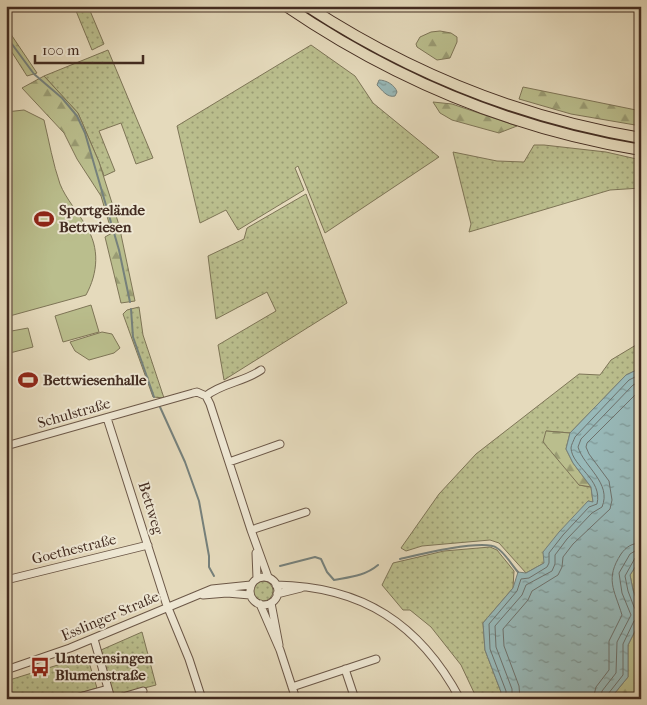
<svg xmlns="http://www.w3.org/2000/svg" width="647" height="705" viewBox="0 0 647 705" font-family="'IM FELL French Canon',serif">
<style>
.grass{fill:url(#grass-dots);stroke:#7e7557}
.forest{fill:url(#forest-firs);stroke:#7e7557}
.park{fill:#babe8d;stroke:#7e7557}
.water{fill:url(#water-ripples);stroke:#76817c}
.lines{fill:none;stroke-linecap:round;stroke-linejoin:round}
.shore{stroke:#6e726d;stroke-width:1}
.stream{stroke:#76817c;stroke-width:2}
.minor-casing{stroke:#6c5848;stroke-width:9}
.highway-casing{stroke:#432c21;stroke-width:12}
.minor{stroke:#eee7d3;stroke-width:7}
.highway{stroke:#e5dabc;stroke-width:10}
.labels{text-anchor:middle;stroke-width:4;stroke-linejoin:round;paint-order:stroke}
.poi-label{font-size:15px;font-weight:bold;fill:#432c21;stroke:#eee7d3;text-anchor:start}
.street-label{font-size:15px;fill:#432c21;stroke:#eee7d3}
</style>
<defs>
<pattern id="grass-dots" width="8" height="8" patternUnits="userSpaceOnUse" patternTransform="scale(1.25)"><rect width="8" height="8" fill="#babe8d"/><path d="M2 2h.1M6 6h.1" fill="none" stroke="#999b73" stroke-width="1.8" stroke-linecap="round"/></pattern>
<pattern id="forest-firs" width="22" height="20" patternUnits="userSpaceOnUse" patternTransform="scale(1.25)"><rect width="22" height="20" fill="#babe8d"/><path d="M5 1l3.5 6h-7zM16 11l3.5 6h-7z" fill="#999b73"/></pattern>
<pattern id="water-ripples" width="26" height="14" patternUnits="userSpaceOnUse" patternTransform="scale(1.25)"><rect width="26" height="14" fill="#98b9b9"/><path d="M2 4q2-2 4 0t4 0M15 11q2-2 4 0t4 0" fill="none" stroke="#7e9796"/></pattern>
</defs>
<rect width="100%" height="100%" fill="#e5dabc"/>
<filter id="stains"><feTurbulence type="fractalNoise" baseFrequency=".004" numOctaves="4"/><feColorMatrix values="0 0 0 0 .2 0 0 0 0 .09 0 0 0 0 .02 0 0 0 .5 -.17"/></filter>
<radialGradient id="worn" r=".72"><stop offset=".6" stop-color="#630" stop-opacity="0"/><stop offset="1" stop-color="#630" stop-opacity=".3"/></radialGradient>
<path class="grass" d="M74,6H88L104,44L92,50Z
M311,45L355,76L373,103L439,157L325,233L298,166L295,168L304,190L238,230L226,210L200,223L177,126Z
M108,50L153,158L136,164L121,123L99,131L115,171L104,176L99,162L78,113L44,76Z
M534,145H544L606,152L641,160V188L610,190L469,232L471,224L453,152L497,161L524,162Z
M306,194L347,303L224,380L218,345L276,311L267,292L216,319L208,256L244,239L247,228Z
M139,307L143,335L164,398L153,397L123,314L127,310Z
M641,342V368L626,375L570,433L546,431L579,485L591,487L593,502L588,501L544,563L526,573L499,543L490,540L422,546L406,551L401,548L439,494L476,454L579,374L600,375L611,360Z
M490,547L497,550L514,571L513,588L483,623L485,650L501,692V699H477L461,665L431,627L410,610H403L382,585L393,563L444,551Z
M253 591a10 10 0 1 1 20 0a10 10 0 1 1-20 0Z
M142,632L156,685L114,696L101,650Z
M87,656L97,688L59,699H6V681Z"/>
<path class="forest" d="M6,27L37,73L27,76L6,43Z
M440,31L451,33L457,37V42L450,58L437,60L417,47L416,44L420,37L431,32Z
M44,76L78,113L99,162L119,225L135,301L121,303L105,237L112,233L101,196L77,159L64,133L22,88Z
M523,87L641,111V126L571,114L519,99Z
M433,102L452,104L517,126L499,133L452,120L440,113Z
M546,431L570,433L566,449L573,463L591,487L579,485L543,442Z
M641,558V612L633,590L630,575Z
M641,619V646L639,650L635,699H610L628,677V645Z"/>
<path class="park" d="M24,110L44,120C49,141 53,164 60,184C66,199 78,212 86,226C100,248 98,273 86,295L6,317V112Z
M91,305L99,332L63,342L55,316Z
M28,328L33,347L6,354V332Z
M102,332L112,334L120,348L114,353L89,360L75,351L70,342Z"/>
<path class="water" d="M379,80C386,80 395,85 397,92L395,96C387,98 382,90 377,85Z
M641,368V558L630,575L633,590L641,612V619L628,645V677L610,699H501V692L485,650L483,623L513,588L518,572L526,573L544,563L543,552L559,532L588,501L593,502L591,487L573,463L566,449L570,433L626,375Z
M641,646V699H635L639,650Z"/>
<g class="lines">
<path class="shore" d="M641,556L635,558L625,576L628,591L634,607L636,610L641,611
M506,699V691L490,649L489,624L517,591L521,579L529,578L547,567L549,563V553L563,535L589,507L597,504C603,479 572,467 571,448C571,445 574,440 575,437L629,380L641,374
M512,699V689L496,647L495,626L522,595L526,585L552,571L555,564V555L567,539L592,513L602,507C612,483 584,467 578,447L581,439L633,385L641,381
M520,699L519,686L504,646L503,629L528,600L532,591L558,575L562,567L563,557L573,544L610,509L612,500L609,481L589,454L586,447L587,443L641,389
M593,699L596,687L609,670V641L622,615C614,589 605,579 621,554C626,547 632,543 641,543
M601,699L602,691L616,673L617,642L631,615L622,593L619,573L630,554L635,551L641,550
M607,699L608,694L623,675V644L634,621L641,618"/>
<path class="stream" d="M6,36L34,74L62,98L77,116L85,133L119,250L130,302
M131,309L133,337L154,397
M160,407L185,462L199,501L209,556V567L214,576
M400,559C417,555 484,538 497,548C505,553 511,564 518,572
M280,566L315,557L321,559L327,572L334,580C350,577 365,576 378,565"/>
<defs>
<path id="minor" d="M206,396L210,404L251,530L268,577
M206,396C222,383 244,382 261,370
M107,418L166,603L189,659L202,699
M6,446L193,393L197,392L206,396
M229,462L280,444
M251,530L306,512
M256,553L257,578
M250 591a14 14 0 1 1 28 0a14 14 0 1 1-28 0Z
M6,580L148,545
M276,585C362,586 420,624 460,699
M277,594L301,588
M203,595L227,593L250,595
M271,603L279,645
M260,604L280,650L296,699
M94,639L111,699
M345,669L355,699
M6,670L70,648L212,589L251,585
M292,687L376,659
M72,699L108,689
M116,699L143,691"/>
<path id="highway" d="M286,6C393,79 513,129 641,150
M307,6C408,72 521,118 641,138"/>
</defs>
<use href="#minor" class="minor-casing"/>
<use href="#highway" class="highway-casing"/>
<use href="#minor" class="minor"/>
<use href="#highway" class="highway"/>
</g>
<defs>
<symbol id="stadium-bare" viewBox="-9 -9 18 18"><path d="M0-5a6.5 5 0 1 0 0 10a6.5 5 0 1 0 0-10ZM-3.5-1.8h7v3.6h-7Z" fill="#8f2418" stroke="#eee7d3" stroke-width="2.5" paint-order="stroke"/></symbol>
<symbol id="bus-bare" viewBox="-9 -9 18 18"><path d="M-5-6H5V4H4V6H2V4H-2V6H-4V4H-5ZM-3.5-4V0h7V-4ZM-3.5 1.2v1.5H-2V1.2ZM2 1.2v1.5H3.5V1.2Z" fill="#8f2418" stroke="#eee7d3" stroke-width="2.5" paint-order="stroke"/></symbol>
</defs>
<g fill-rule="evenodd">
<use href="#stadium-bare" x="30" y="205" width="28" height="28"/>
<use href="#stadium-bare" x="14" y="366" width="28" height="28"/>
<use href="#bus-bare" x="26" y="653" width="28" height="28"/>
</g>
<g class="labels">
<g class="poi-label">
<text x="59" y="215">Sportgelände<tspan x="59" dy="17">Bettwiesen</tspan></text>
<text x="43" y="385">Bettwiesenhalle</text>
<text x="55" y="663">Unterensingen<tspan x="55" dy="17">Blumenstraße</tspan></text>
</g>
<g class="street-label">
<text transform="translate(74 413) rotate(-16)" y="5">Schulstraße</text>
<text transform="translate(151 508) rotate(73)" y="5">Bettweg</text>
<text transform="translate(74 549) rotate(-14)" y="5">Goethestraße</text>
<text transform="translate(110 616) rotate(-23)" y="5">Esslinger Straße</text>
</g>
</g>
<rect width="647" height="705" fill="none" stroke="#e5dabc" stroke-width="25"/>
<rect x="8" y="8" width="632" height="690" fill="none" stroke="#432c21" stroke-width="2.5"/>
<rect x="12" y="12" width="622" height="680" fill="none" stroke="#432c21"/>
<path d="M35 55v8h108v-8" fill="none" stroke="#432c21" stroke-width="2.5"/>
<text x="42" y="55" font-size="15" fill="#432c21" stroke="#eee7d3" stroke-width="4" paint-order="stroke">100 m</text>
<rect width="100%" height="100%" filter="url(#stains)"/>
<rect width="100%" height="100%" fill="url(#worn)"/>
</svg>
